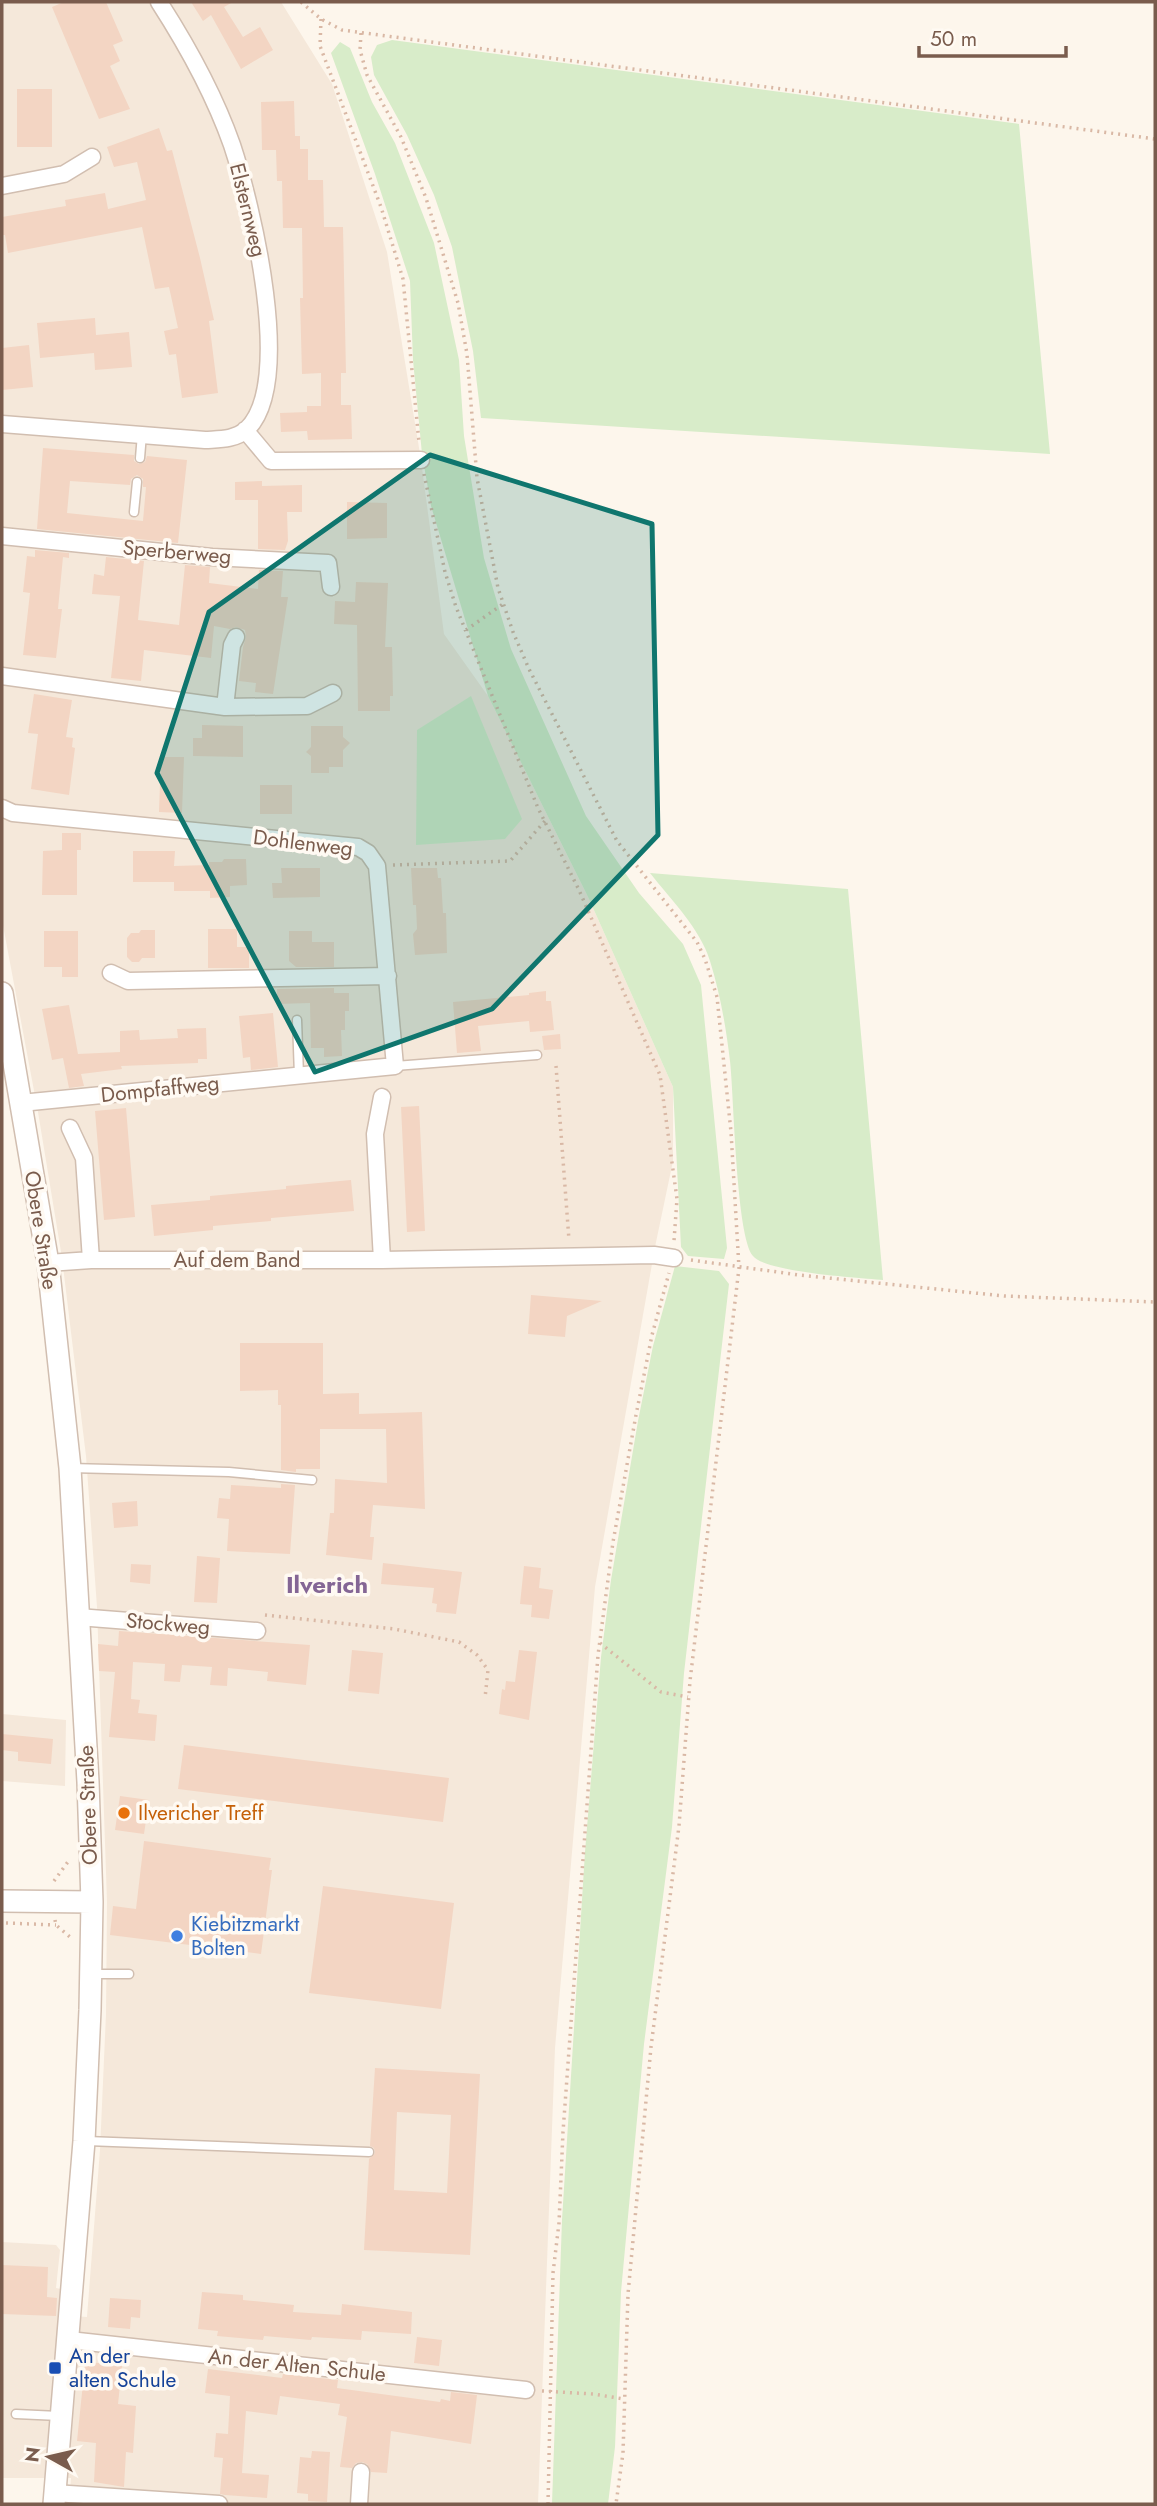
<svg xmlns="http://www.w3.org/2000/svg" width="1157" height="2506" viewBox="0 0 1157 2506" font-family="Jost,sans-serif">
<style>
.residential{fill:#f5e8da}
.green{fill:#d8ecc9}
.building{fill:#f3d5c3;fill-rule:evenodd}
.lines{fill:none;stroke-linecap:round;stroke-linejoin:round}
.service-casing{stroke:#d1beb0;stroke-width:11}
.minor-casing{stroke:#d1beb0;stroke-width:19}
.tertiary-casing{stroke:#d1beb0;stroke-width:24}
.path{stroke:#d9b8a5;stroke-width:3.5;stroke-dasharray:2 5;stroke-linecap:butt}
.service{stroke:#fff;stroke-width:8}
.minor{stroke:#fff;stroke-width:16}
.tertiary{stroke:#fff;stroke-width:21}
.marked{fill:#0f766e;fill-opacity:0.2;stroke:#0f766e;stroke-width:5;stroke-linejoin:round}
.food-dot{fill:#e8710a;stroke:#fffaf3;stroke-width:2.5}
.shop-dot{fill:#3f7fe0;stroke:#fffaf3;stroke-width:2.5}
.transit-dot{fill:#1a4fb4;stroke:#fffaf3;stroke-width:2.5}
.labels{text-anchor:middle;stroke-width:7;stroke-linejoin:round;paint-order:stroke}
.street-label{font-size:21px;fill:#7a5c4d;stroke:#fffaf3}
.food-label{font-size:21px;fill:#c56008;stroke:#fffaf3;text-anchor:start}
.shop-label{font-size:21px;fill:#366cbe;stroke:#fffaf3;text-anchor:start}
.transit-label{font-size:21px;fill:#164399;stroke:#fffaf3;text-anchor:start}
.quarter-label{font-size:24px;font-weight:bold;fill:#846695;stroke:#fffaf3}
</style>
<rect width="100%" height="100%" fill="#fdf6ec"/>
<path class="residential" d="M2,2H281L332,84L387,252L421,460L444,634L488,696L589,899L673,1087V1161L655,1247L595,1587L555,2048L538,2504H69L71,2478H2V2242L56,2245L60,2250L56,2288L61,2289L58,2315L87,2317L100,2150L106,2014L107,1902L97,1607L86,1456L62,1258L38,1112L2,920Z
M2,1714L66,1720L65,1786L2,1781Z"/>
<path class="green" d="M392,40L1019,124L1050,454L481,418L473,351L452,247L434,195L407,135L374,75L371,57L377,45Z
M340,42L350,48L372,102L395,143L434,243L459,360L464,436L484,558L511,649L586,816L639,893L683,944L701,985L727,1248L724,1259L688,1256L681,1247L673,1087L589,899L488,696L431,506L422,454L413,360L410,281L375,174L331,53Z
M471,696L522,819L505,839L416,845L417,730Z
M650,873L848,889L883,1280C859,1278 765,1272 753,1256C736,1236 734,1096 730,1061C726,1027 720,993 710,961C700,928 671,900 650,873Z
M675,1266L719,1271L729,1284L684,1673L672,1827L644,2044L621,2292L615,2447L608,2504H552L562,2220L585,1852L601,1657L611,1580L638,1421L653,1346Z"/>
<path class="building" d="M64,2H106L123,41L113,45L120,61L110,66L130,109L99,119L52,7Z
M191,2H233L224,7L243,37L260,27L273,50L241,69L211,15L203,21Z
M17,89H52V147H17Z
M294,101L295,136H300V149H308V180H323L324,227H343L346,373H341V405H351L352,439L308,440L307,431L281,432L280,413L307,412V406H321V373L302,374L300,298H303L302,228H283L282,181H277L276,150H262L261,102Z
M159,128L167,151L172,150L200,258L214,320L209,321L218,393L182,398L176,354L169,355L164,331L178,328L169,287L155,289L142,227L8,253L5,235H2V217L66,206L65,200L105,193L108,209L146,200L137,162L114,167L107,147Z
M95,318L96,335L129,332L132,367L95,370L94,353L40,358L37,323Z
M29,345L33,387L2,390V348Z
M43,448L134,455V461L139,464L145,462L147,456L187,460L178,543L37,529ZM137,475L143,479V487H146L143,521L67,513L70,481L130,485L131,479Z
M262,481V486L302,485V512H287L288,541L285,550L258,549V500H235V482Z
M347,502L387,503V538L347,539Z
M35,550L69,553V558L63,557L58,609H62L56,658L23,655L30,593L23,592L27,556L35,557Z
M106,557L144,561L138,620L179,625L185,565L210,567L209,583L258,589L259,570L283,571L281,597H288L273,694L255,692L256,683L239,681L243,647L246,637L245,630L236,627L230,629L214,626L211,658L144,650L141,681L111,678L120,596L92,594L94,574L104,576Z
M356,582L388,583L385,647H392L393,696H390V711H358L357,625L334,624L335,601L355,602Z
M34,694L72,700L66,737L73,738L72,747L75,748L69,795L31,789L38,734L28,733Z
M202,725L243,726V757L193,756V738H202Z
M311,726H343V737L350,743L343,750V767H329V773H311V756L306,752L311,747Z
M161,757H184L182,813L159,812Z
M260,785H292V814H260Z
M62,833H81V850H77V895H42L43,851L62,850Z
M133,851H175L174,866L209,865V862H222L224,859H246L247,885L230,886V897L210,898V891H174V882H133Z
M281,868H320V897L273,898L272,883H282Z
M411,868H437L438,878H441L443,913H446L447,953L415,955L413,934L417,929L416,905H413Z
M208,929H237V947H249V968H208Z
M141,930H155V958H142L139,962H132L127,957V938L131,933H139Z
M44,931H78V977H62V967H44Z
M289,931H312V942H334V967H296L289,961Z
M334,988V993H349V1011H345V1030H341L342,1056L324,1057V1048H311L310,1003L277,1004V989Z
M546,991V1001H551L554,1030L530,1032L529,1021L478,1026L481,1051L457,1053L453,1002L529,995V993Z
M69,1005L78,1054L120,1052V1031L139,1030L140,1040L178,1038L177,1029L206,1028L207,1059H198V1063L121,1066L122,1069L81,1074L84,1086L69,1088L63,1058L52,1060L42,1009Z
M273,1013L278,1067L251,1070L250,1057L243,1058L239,1016Z
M560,1034L561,1049L544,1050L542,1036Z
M419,1106L425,1231L407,1232L401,1107Z
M126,1108L135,1217L104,1220L95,1111Z
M351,1180L354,1211L271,1218V1221L213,1226V1230L154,1236L151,1205L210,1200V1196L286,1189V1186Z
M531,1295L602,1301L567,1316L565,1337L528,1334Z
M240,1343H323V1394L359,1393V1414L422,1412L425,1509L373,1505L370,1537H374L372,1560L326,1555L330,1513H334L335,1479L387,1483L386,1429H320V1469H296V1472L281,1470V1405H278V1390L240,1391Z
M281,1484L295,1485L290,1554L227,1551L229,1519L217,1518L219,1498L230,1499L231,1485L281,1488Z
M137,1501L138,1526L114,1528L112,1503Z
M197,1556L220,1558L217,1603L194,1602Z
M383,1563L462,1572L456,1614L436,1612L437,1604L432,1603L434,1588L381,1584Z
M131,1564L151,1565L150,1584L130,1582Z
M524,1566L541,1568L539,1588L553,1590L549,1619L531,1617L532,1605L520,1604Z
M119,1631L310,1645L306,1685L267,1681L268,1672L228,1668L227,1686L210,1685L212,1667L182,1665L180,1682L164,1681L165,1664L133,1662L131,1699L140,1700L138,1713L157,1715L155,1741L109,1737L115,1672L99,1671L98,1644L118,1646Z
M352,1650L383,1653L379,1694L348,1691Z
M519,1650L537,1652L529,1720L499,1714L502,1689L505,1690L506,1681L515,1682Z
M2,1734L53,1739L51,1764L18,1761V1752L2,1750Z
M184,1745L449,1778L443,1822L178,1789Z
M120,1796L149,1800L144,1834L115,1830Z
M144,1841L271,1858L269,1870H272L261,1954L110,1935L113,1906L136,1909Z
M323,1886L454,1903L441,2009L309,1993Z
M375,2068L480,2074L470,2255L364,2250L369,2159L375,2153L374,2148L370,2146ZM397,2112L451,2115L447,2193L394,2190Z
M2,2265L48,2267L47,2297L57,2298L56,2316L2,2314Z
M202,2292L243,2295V2300L294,2305L293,2312L341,2315L342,2304L412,2312L411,2334L362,2331L361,2340L312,2337L311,2340L264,2336L263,2340L217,2336L218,2331L198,2329Z
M110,2298L141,2300L140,2318L131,2317L130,2329L108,2327Z
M417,2337L442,2340L439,2366L414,2363Z
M90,2362L122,2366L118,2404L136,2406L133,2453L126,2452L124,2487L94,2482L96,2443L77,2441L85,2364Z
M208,2369L282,2378L283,2374L338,2380L337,2388L440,2402L441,2399L450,2401L451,2392L477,2395L471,2444L391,2431L387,2473L371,2472L367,2464L362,2462L356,2463L352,2468L340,2467L347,2417L338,2415L340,2404L280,2396L277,2415L246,2411L242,2473L269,2475L267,2498L225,2495L220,2494L223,2458L214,2457L216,2433L228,2434L230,2396L205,2393Z
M312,2451L330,2452L327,2502L308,2501V2494L297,2493L300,2457L311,2458Z"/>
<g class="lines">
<defs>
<path id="service" d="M140,458L142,434
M134,512L137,482
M297,1020L299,1076
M395,1066L537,1055
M70,1468L229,1472L312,1480
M91,1974H129
M87,2141L369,2152
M68,2355L86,2357
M16,2414L59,2416"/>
<path id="minor" d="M2,186L64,174L92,157
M2,424L205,440C220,439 234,440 246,430C296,385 251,202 232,145C214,94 188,47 159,2
M245,430L271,461L421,460
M2,536L212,557L328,563L331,587
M2,676L225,707L232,645L236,637
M225,707L307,706L333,693
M2,808L13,813L358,847L368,853L377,866L395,1066L21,1103
M111,973L128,981L388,976
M70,1128L84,1158L91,1260
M382,1260L375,1134L382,1097
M48,1263L91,1260H382L654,1255L674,1258
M78,1617L257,1631
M69,2340L526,2390
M54,2493L219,2504
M359,2504L361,2472"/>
<path id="tertiary" d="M2,993L48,1263L70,1468L88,1782L92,1902L90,2010L84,2141L54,2504
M2,1901L92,1902"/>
</defs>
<use href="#service" class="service-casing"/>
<use href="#minor" class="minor-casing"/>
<use href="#tertiary" class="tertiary-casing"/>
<path class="path" d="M301,2L321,19L342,30L1155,139
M321,19L320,46L381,207L403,279L419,442
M361,33L360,50L367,75L401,137L426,198L458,303L467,354L477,478L498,588L513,632L529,669L617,841L697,942L705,959L717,997L731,1132L739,1268L690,1681L679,1826L651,2047L628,2294L623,2453L616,2504
M424,474L445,572L456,607L538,808L579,890L660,1075L677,1199L674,1241
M466,630L503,604
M393,865L510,861L545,821
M556,1066L569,1240
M691,1260L799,1275L1004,1296L1155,1302
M265,1615L394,1629L459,1642L477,1655L488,1670L485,1698
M600,1643L661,1692L688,1697
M54,1881L70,1859
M55,1920L56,1925L70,1937
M6,1923L56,1925
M542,2391L593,2394L624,2399
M548,2504L553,2273L559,2223L563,2132L598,1655L613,1542L636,1415L652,1335L669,1273"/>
<use href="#service" class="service"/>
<use href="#minor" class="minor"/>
<use href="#tertiary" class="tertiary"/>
</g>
<path class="marked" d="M430,455L652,524L658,835L492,1009L315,1072L157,773L209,612Z"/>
<circle class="food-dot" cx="124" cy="1813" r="7"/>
<circle class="shop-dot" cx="177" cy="1936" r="7"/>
<rect class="transit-dot" x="48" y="2361" width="14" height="14" rx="3.5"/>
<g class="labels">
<g class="street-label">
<text transform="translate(248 210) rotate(76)" y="7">Elsternweg</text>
<text transform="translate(177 552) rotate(5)" y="7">Sperberweg</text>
<text transform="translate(303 843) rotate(7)" y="7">Dohlenweg</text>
<text transform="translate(160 1089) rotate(-6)" y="7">Dompfaffweg</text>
<text transform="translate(41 1230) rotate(81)" y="7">Obere Straße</text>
<text x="237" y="1267">Auf dem Band</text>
<text transform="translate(168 1624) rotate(5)" y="7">Stockweg</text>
<text transform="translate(88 1805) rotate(-92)" y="7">Obere Straße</text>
<text transform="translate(297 2365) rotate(6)" y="7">An der Alten Schule</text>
</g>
<g class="food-label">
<text x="138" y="1820">Ilvericher Treff</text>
</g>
<g class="shop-label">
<text x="191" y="1931">Kiebitzmarkt<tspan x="191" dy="24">Bolten</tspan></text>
</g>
<g class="transit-label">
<text x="69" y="2363">An der<tspan x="69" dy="24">alten Schule</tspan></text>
</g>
<g class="quarter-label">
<text x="327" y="1593">Ilverich</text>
</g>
</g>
<rect width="1157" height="2506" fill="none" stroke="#7a5c4d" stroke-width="7"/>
<g transform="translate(49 2457) rotate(278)" stroke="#fffaf3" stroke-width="5" paint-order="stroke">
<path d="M0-5L12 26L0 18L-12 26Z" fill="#7a5c4d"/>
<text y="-10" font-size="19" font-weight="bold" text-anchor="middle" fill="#7a5c4d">N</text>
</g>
<path d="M919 46v10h147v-10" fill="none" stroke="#7a5c4d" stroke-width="3.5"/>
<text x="930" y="46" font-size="21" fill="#7a5c4d" stroke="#fffaf3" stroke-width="5" paint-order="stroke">50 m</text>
</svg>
